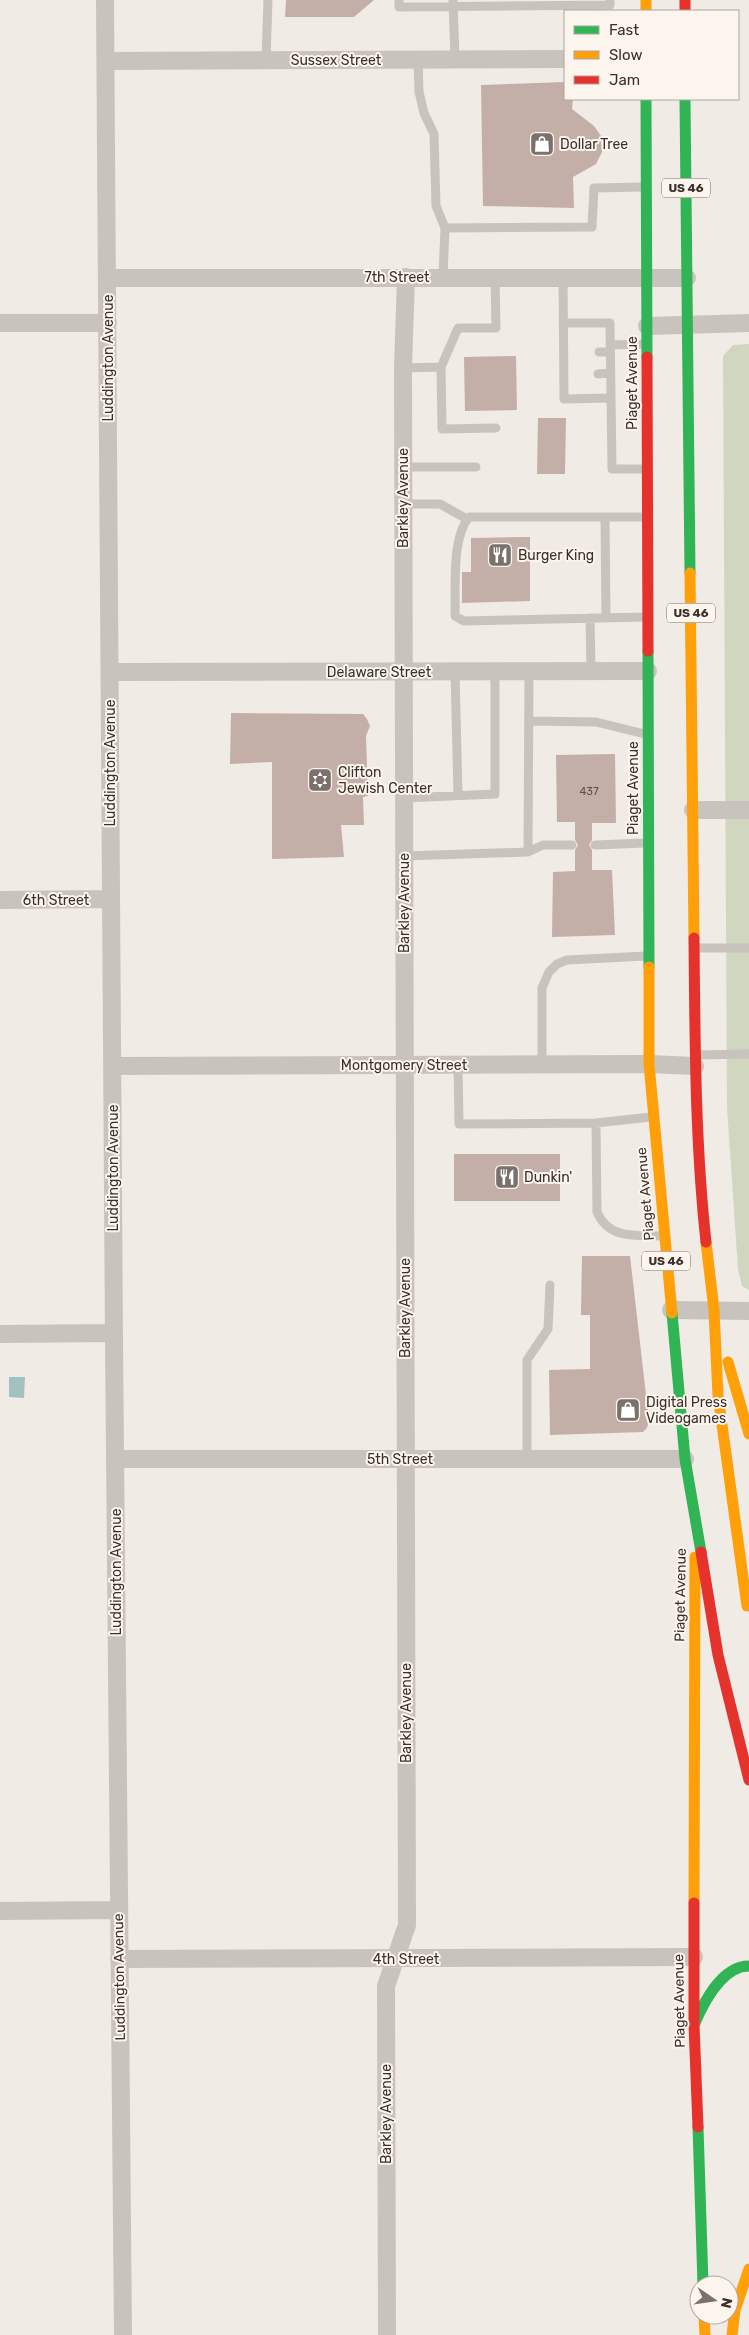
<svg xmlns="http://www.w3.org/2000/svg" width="749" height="2335" viewBox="0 0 749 2335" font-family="Rubik,sans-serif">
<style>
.green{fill:#d1d6bf}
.water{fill:#a1c2c1}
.building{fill:#c3afa7}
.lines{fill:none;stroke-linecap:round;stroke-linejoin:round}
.lane{stroke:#c9c3be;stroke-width:9}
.street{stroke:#c9c3be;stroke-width:18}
.fast{stroke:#30b455;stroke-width:11}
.slow{stroke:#ff9f0a;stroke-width:11}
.jam{stroke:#e5322d;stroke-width:11}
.labels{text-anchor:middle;stroke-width:4;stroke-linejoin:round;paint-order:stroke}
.number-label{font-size:11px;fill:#5d504a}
.shield{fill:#fbf5ee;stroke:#756b66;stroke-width:1}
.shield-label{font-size:12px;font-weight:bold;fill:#3b302b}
.street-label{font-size:14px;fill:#3b302b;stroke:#fbf5ee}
.poi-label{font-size:14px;fill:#3b302b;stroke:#fbf5ee;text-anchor:start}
</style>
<rect width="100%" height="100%" fill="#f0ebe5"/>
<path class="green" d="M749,344V1290L742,1286L738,1269L727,1107L723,356L733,345Z"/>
<path class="water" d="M9,1377H25L24,1398L9,1397Z"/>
<path class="building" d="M286,0H374L354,17H285Z
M565,82V99H573L572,109L594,126L601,136L602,152L596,164L573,177L574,208L483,206L481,85Z
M516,356L517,410L465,411L464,357Z
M538,418H566L565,474H537Z
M530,537V601L462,603V572H471V538Z
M231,713L363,714L367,719L370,726L366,736L368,796L363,797L364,825H341L344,857L272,859V762L230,764Z
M615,754L616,823H592V840L589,845L592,850V870H612L615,935L552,937L553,872L575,871V850L578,845L575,840V822H557L556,755Z
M454,1154H560V1201H454Z
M582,1256H630L649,1421L647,1428L643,1432L550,1435L549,1370L590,1369V1315H581Z"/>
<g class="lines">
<path class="lane" d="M399,0V7L610,5V0
M453,0L455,59
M266,60L268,0
M418,60L419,92L424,113L434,134L436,206L445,228L592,227L594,188L642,187
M443,276L445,228
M563,277L564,399L611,398
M563,323H610L612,469H645
M610,345L644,344
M599,352H610
M441,367L442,429L496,428
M403,368L441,367L458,328H496L495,277
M598,374L610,373
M403,467H476
M403,504H440L467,519
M605,517L606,618
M644,517H469C451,539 456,588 455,616L464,621L646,617
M590,618L591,671
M455,672L458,795
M529,721L596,722L645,734
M404,798L495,794V672
M595,845L645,843
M528,852L529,671
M404,856L528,852L543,845H572
M697,948H749
M698,1055L749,1054
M458,1064L459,1124L596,1123L651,1117
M542,1064V988L549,972L557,964L567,960L646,956
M596,1123L597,1212C609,1240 637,1235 663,1236
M527,1459V1360L548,1329L550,1285"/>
<path class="street" d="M105,0L114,1340L123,2335
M106,61L565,59
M107,278H687
M0,323H108
M647,326L749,323
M110,672L648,671
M693,810H749
M0,900L111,899
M112,1066L649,1064L695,1066
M671,1310L749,1311
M0,1334L114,1333
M115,1459H685
M0,1911L119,1910
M119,1959L694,1957
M387,2335L386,1986L407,1925L403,368L406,277"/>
<path class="fast" d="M646,99L647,357
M685,99L690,573
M648,651L649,967
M672,1313L685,1459L701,1552
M694,2025C703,2004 721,1966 749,1966
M698,2127L703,2285"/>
<path class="slow" d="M646,0V11
M690,573L694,938
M649,967V1064L672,1313
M706,1242L714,1310L718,1396L747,1606
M728,1362L749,1434
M694,1903L695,1557
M704,2315L705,2335
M732,2335L735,2310L749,2269"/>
<path class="jam" d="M685,0V11
M647,357L648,651
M694,938C695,1040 695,1141 706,1242
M701,1552L718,1655L749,1780
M694,1903V2025L698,2127"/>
</g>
<defs>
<symbol id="shop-square" viewBox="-11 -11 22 22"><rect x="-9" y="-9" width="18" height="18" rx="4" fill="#7a716c" stroke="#fbf5ee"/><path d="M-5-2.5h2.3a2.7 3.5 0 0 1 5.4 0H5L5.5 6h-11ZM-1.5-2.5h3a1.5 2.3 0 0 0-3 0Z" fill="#fff"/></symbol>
<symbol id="restaurant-square" viewBox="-11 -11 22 22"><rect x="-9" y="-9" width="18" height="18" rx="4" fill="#7a716c" stroke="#fbf5ee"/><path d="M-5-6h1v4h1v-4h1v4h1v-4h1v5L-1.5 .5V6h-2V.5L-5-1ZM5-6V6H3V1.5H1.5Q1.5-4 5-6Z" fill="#fff"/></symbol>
<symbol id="synagogue-square" viewBox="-11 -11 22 22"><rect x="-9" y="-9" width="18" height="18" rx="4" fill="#7a716c" stroke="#fbf5ee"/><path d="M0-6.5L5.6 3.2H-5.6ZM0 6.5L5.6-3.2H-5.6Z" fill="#fff"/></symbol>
</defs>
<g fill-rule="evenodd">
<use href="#shop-square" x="528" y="130" width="28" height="28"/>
<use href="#restaurant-square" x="486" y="541" width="28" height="28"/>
<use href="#synagogue-square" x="306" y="766" width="28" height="28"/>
<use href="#restaurant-square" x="493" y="1163" width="28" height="28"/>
<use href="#shop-square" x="614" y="1396" width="28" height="28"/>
</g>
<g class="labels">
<g class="number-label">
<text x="589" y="795">437</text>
</g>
<g class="shield">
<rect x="662" y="178.5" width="48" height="19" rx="4"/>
<rect x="667" y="603.5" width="48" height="19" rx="4"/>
<rect x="642" y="1251.5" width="48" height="19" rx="4"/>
</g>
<g class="shield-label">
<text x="686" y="192">US 46</text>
<text x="691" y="617">US 46</text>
<text x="666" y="1265">US 46</text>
</g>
<g class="street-label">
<text x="336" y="65">Sussex Street</text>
<text x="397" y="282">7th Street</text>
<text transform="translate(108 358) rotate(-90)" y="5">Luddington Avenue</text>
<text transform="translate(632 383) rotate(-90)" y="5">Piaget Avenue</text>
<text transform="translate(403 498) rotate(-90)" y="5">Barkley Avenue</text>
<text x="379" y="677">Delaware Street</text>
<text transform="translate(110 763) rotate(-90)" y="5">Luddington Avenue</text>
<text transform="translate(633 788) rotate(-90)" y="5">Piaget Avenue</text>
<text x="56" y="905">6th Street</text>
<text transform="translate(404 903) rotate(-90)" y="5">Barkley Avenue</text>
<text x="404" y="1070">Montgomery Street</text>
<text transform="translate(113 1168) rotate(-90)" y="5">Luddington Avenue</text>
<text transform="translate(645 1194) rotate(-95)" y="5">Piaget Avenue</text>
<text transform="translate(405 1308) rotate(-90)" y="5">Barkley Avenue</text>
<text x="400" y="1464">5th Street</text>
<text transform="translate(116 1572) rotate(-90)" y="5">Luddington Avenue</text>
<text transform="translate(680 1595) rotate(-89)" y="5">Piaget Avenue</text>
<text transform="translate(406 1713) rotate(-90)" y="5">Barkley Avenue</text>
<text x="406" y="1964">4th Street</text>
<text transform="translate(119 1977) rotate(-91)" y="5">Luddington Avenue</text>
<text transform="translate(679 2001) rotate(-91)" y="5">Piaget Avenue</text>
<text transform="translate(386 2114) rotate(-90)" y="5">Barkley Avenue</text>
</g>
<g class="poi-label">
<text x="560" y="149">Dollar Tree</text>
<text x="518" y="560">Burger King</text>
<text x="338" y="777">Clifton<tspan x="338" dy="16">Jewish Center</tspan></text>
<text x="524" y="1182">Dunkin'</text>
<text x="646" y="1407">Digital Press<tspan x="646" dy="16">Videogames</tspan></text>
</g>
</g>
<rect x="564" y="10" width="175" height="90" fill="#fbf5ee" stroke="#aea6a0"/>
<rect x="574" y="26" width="25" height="8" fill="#30b455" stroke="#aea6a0"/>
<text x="609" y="35" font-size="15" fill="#3b302b">Fast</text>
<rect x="574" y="51" width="25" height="8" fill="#ff9f0a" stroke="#aea6a0"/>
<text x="609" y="60" font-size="15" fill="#3b302b">Slow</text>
<rect x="574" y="76" width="25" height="8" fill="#e5322d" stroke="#aea6a0"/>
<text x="609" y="85" font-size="15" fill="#3b302b">Jam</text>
<g transform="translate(714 2300) rotate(103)"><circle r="24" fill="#fbf5ee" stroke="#aea6a0"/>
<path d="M0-4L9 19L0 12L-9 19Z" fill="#7a716c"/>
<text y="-8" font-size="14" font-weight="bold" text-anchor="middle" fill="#3b302b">N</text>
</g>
</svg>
